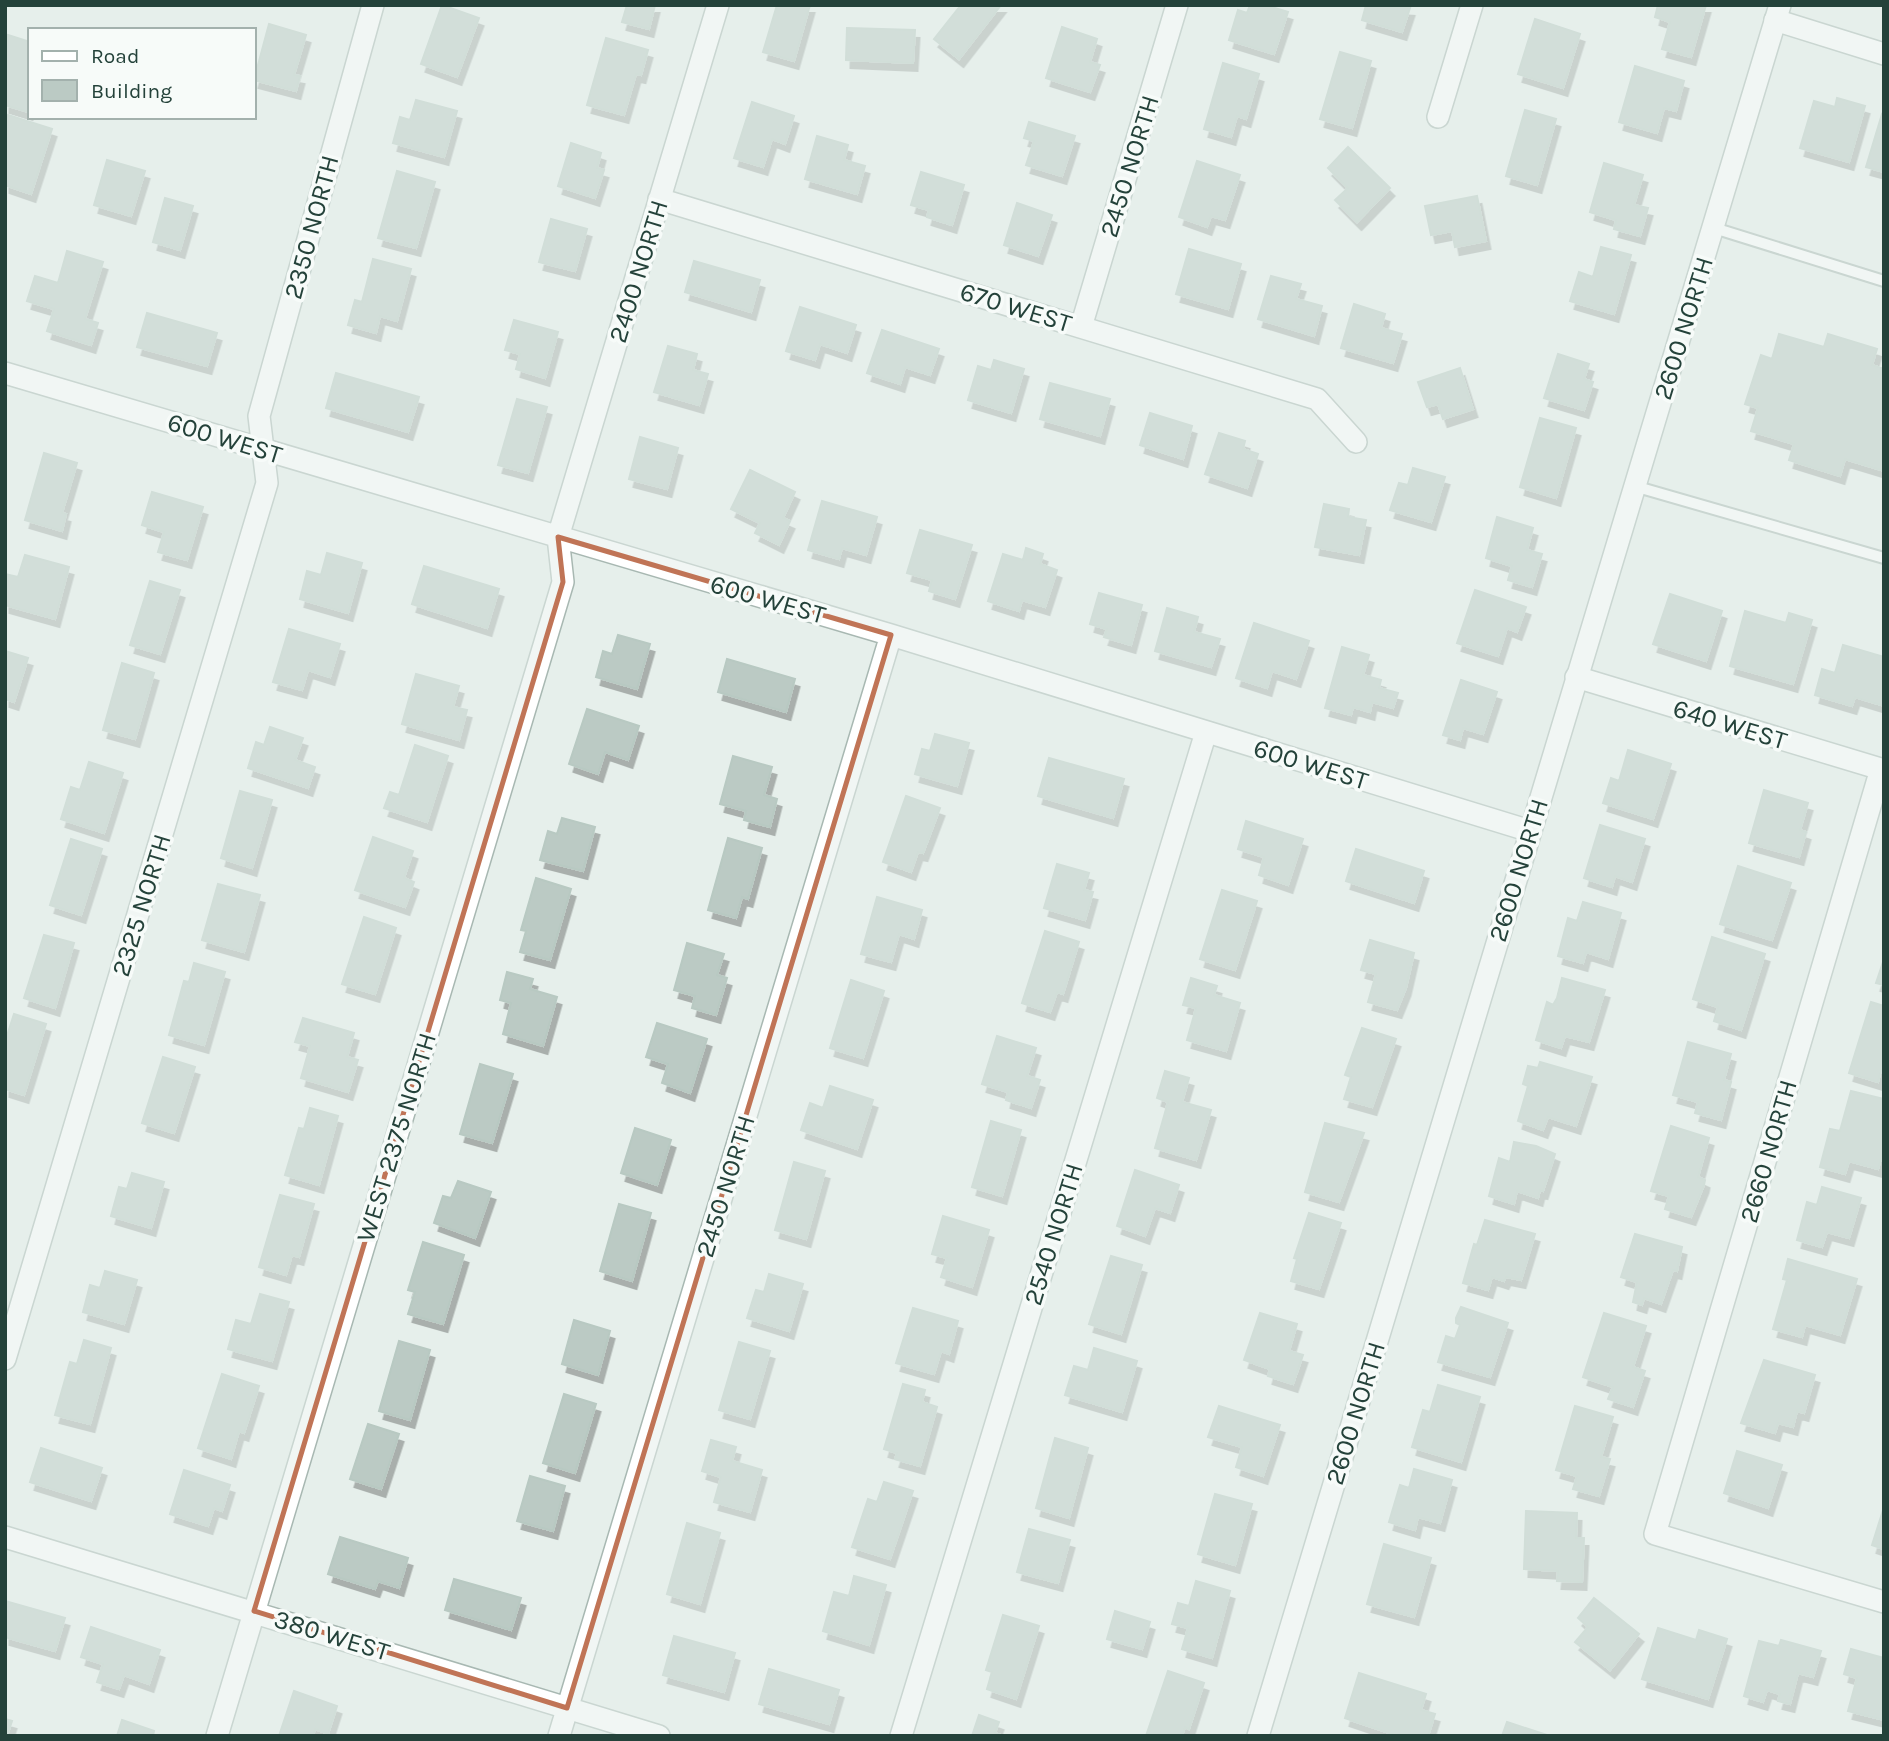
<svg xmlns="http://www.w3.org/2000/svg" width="1889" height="1741" viewBox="0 0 1889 1741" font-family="Karla,sans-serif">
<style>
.building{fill:#bbcac4;stroke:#b8c9c2;stroke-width:2;filter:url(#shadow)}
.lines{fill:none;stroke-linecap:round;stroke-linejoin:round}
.service-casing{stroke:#a8b8b2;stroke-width:14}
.minor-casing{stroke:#a8b8b2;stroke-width:24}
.tertiary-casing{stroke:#a8b8b2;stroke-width:24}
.service{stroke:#fff;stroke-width:10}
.minor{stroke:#fff;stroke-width:21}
.tertiary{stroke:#fff;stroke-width:21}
.marked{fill:none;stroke:#c07456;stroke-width:5;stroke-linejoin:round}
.labels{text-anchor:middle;stroke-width:7;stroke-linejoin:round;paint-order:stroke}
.street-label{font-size:26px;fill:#24423a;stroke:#f7fbf9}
</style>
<defs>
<filter id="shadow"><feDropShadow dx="4.5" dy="8" stdDeviation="0" flood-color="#0004"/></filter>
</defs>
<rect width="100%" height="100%" fill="#e6efeb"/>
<path class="building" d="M442,5L479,18L457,77L421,64Z
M627,5H655L649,29L622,22Z
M777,5H810L794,61L763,52Z
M961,5H1001L959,59L934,39Z
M1250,5H1265L1288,12L1274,54L1229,40L1238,10L1247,13Z
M1366,5L1410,8L1402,32L1362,20Z
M1658,5H1706L1691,57L1662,49L1670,22L1655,17Z
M1535,19L1580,34L1563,88L1518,74Z
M269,24L306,35L294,75L300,76L296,91L254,80Z
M1062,27L1097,39L1090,62L1100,65L1090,92L1046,78Z
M847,28L915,30L913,63L846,60Z
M8,35L30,42L28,112L5,105Z
M606,38L648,50L641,75L636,74L624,115L587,105Z
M1340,52L1371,61L1352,128L1320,119Z
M1223,63L1259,74L1246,119L1237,116L1231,137L1204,129Z
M1635,66L1684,81L1676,111L1664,108L1657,133L1619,122Z
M1837,98L1865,106L1849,162L1800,148L1814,101L1835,107Z
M416,100L457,111L444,157L393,143L400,117L410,120Z
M752,102L794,116L785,144L772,139L763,167L734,158Z
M1525,110L1556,119L1537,185L1506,176Z
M1882,114L1884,115V172L1866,167Z
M8,115L52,129L31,194L5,185V124Z
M1029,122L1075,136L1062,176L1026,165L1034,141L1024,138Z
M817,136L848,145L844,160L865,166L857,194L805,179Z
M571,143L601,153L597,168L604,170L595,198L558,186Z
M1348,147L1390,188L1357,222L1335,200L1348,188L1328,168Z
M107,160L145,171L131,216L94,205Z
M1197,161L1240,175L1225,220L1211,216L1207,227L1179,217Z
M1604,163L1643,175L1634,205L1648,208L1640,236L1614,229L1616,220L1590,212Z
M397,171L435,182L416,248L378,238Z
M921,172L964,185L952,225L927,217L929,210L911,205Z
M1477,196L1486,241L1455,247L1452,231L1431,235L1425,206Z
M165,198L193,206L180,250L153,242Z
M1017,203L1052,215L1038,256L1004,245Z
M551,219L587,229L575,271L539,262Z
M1601,247L1631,255L1614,314L1570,301L1579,272L1593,277Z
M1189,249L1241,264L1228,309L1176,294Z
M67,251L103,262L85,319L98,323L91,345L47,331L54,309L27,301L35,276L58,283Z
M373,259L411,269L397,321L380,316L376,333L348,325L355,300L362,302Z
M694,261L760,280L751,312L685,292Z
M1271,276L1301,284L1296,299L1322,306L1314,336L1258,319Z
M1354,304L1385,314L1381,328L1402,334L1393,363L1341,348Z
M800,307L856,325L847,353L820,344L815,360L786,351Z
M147,313L217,333L207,366L137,347Z
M514,320L558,332L545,378L516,369L520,354L505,350Z
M882,330L939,349L930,375L905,367L900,384L867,373Z
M1779,334L1824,347L1828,334L1877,349L1872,365L1884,369V471L1845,459L1840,476L1789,460L1794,444L1751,431L1758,408L1745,404L1761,355L1772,359Z
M668,346L697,354L693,370L708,374L699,405L654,392Z
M1558,354L1589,364L1584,379L1593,382L1584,410L1544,398Z
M994,360L1024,369L1011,413L968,400L978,366L991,370Z
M1460,368L1473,409L1443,419L1438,404L1427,407L1418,382Z
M336,373L419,397L408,432L326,408Z
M1050,383L1110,399L1100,436L1040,419Z
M517,399L547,407L528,473L498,465Z
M1150,413L1192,426L1183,459L1140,445Z
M1540,418L1576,428L1556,498L1520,487Z
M1219,433L1245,441L1243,449L1258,454L1247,488L1205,474Z
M640,437L678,448L667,489L629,479Z
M44,453L77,463L62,513L66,514L62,531L25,520Z
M1413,468L1445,477L1431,522L1390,510L1399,483L1408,485Z
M750,470L795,492L783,518L790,521L779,545L755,533L760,523L731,509Z
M152,492L203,507L187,560L158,552L164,532L142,525Z
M822,501L877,517L866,555L842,548L839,559L808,550Z
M1324,504L1349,509L1348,517L1366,520L1359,555L1315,547Z
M1497,517L1533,528L1527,550L1542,554L1532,587L1508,580L1512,566L1486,558Z
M920,530L972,545L955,599L929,591L932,580L907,573Z
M1026,548L1043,554L1040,564L1057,570L1045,607L1022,600L1019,611L988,601L1003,554L1023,560Z
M327,553L362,563L348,613L300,599L307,571L321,575Z
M25,555L69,567L55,619L5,605V574L18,577Z
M424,566L499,589L487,628L412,604Z
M150,581L180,590L160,654L130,645Z
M1475,590L1526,607L1517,632L1507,628L1498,656L1457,643Z
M1099,593L1142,605L1131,645L1104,637L1107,629L1090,624Z
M1670,594L1722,611L1706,661L1653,644Z
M1167,608L1198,617L1194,632L1220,639L1211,667L1155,651Z
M1745,611L1786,623L1789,613L1812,620L1793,684L1730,666Z
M1254,623L1309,641L1296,679L1272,671L1267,688L1236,678Z
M289,629L340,644L330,677L308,670L302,690L273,682Z
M618,635L650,644L637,689L596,677L603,651L612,654Z
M1843,645L1884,657V706L1855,697L1852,706L1815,695L1822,669L1835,673Z
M1342,647L1369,655L1363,675L1381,680L1379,688L1398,693L1393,708L1372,702L1370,712L1353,707L1351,715L1325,708Z
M5,651L28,658L14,702L5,699Z
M727,659L795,679L786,712L718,692Z
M122,663L154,673L135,739L103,730Z
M416,674L459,686L453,707L467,710L459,740L402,724Z
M1461,680L1497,692L1483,734L1463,728L1460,740L1443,735Z
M587,709L639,726L628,760L605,752L598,774L569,764Z
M270,727L303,738L295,760L315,767L308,788L248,768L256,742L264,745Z
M935,734L969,743L957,786L915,774L922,749L930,751Z
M415,745L448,756L427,822L384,808L390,792L399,795Z
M1628,750L1671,764L1653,819L1603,803L1611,778L1619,781Z
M733,756L772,767L764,795L777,799L770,827L744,820L746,811L720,804Z
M1049,758L1124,779L1113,818L1038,796Z
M89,762L123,773L104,833L61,819L71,787L80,790Z
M1764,790L1808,803L1800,830L1806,832L1799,857L1749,843Z
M240,791L272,800L252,868L221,858Z
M906,796L940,808L923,853L918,852L911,872L883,862Z
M562,818L595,827L583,871L540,860L548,831L557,834Z
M1246,821L1303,839L1288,885L1259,875L1264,857L1238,849Z
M1600,825L1645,839L1632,882L1615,876L1612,887L1584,878Z
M373,837L413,851L404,878L414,882L405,907L355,890Z
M728,838L762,848L748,899L742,897L736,918L708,910Z
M71,839L102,849L81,915L50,905Z
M1356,849L1424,871L1414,903L1346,881Z
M1057,864L1089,873L1084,890L1093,892L1085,920L1044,908Z
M1738,866L1791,883L1772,940L1720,924Z
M536,878L571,889L550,960L520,952L526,931L521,930Z
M218,884L260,895L244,952L202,940Z
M1222,890L1257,901L1235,970L1200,959Z
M877,897L922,910L914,939L899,934L891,962L861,954Z
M1583,902L1621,913L1608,959L1586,952L1583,963L1558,956L1568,918L1577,921Z
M364,917L396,928L375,994L342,984Z
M1045,931L1079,942L1063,994L1057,992L1050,1012L1022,1003Z
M44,935L74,943L55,1008L24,998Z
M1712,937L1765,954L1741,1030L1714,1021L1718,1007L1693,999Z
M1370,940L1414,953L1406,988L1397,1010L1368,1002L1376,974L1361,970Z
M687,943L724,954L717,975L727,978L716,1015L692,1008L695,996L674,990Z
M1884,959V985L1876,983Z
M194,963L225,972L204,1045L169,1035L184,981L189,982Z
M507,972L533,979L530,989L557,997L543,1046L503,1034L511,1003L500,1000Z
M1191,978L1217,986L1214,995L1240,1003L1226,1051L1187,1040L1196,1008L1183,1005Z
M1562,978L1605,990L1589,1042L1565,1036L1561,1048L1536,1040L1547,1002L1553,1005L1557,998Z
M851,980L884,991L863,1058L830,1048Z
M1871,1002L1884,1006V1070H1881L1878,1082L1849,1073Z
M14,1014L46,1024L24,1095L5,1089V1042Z
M303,1018L354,1033L347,1057L358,1060L348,1092L301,1078L310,1046L295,1042Z
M657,1023L707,1039L690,1093L662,1083L668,1064L646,1057Z
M1362,1028L1396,1039L1372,1107L1344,1099L1351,1077L1345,1075Z
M997,1036L1036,1048L1027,1076L1040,1080L1031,1108L1006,1100L1008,1092L982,1084Z
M1688,1042L1731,1054L1724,1080L1731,1082L1721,1120L1695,1113L1698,1102L1673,1095Z
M163,1057L195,1067L174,1133L142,1123Z
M1540,1062L1592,1077L1576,1126L1548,1117L1543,1130L1518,1121L1528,1086L1523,1084L1528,1066L1538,1068Z
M480,1064L513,1074L492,1143L460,1134Z
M1165,1071L1189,1078L1182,1102L1211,1110L1196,1160L1155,1148L1168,1102L1157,1098Z
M830,1086L873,1100L857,1149L801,1130L810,1103L823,1108Z
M1851,1091L1884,1099V1148L1878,1169L1849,1161L1845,1174L1820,1167L1830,1129L1840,1131Z
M310,1108L338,1116L319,1185L285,1175L299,1128L304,1129Z
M991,1121L1021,1130L1002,1196L972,1187Z
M1325,1123L1364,1133L1339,1202L1305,1192Z
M1671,1126L1709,1138L1698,1177L1705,1180L1704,1185L1691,1217L1665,1209L1669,1196L1651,1191Z
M635,1128L671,1140L657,1185L621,1173Z
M1514,1142L1536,1146L1555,1154L1543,1191L1540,1190L1538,1198L1517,1191L1514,1204L1489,1196L1499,1158L1510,1162Z
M794,1162L825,1171L806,1239L775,1230Z
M1135,1170L1179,1185L1170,1213L1155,1208L1145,1236L1117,1226Z
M132,1173L164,1182L151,1228L111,1216L119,1187L127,1189Z
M458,1181L491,1192L475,1238L434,1223L443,1196L451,1198Z
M1822,1187L1861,1198L1849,1238L1827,1232L1822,1247L1797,1240L1807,1202L1817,1205Z
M280,1195L314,1204L299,1257L292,1255L286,1275L259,1267Z
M619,1204L651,1213L632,1281L600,1271Z
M1309,1213L1341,1223L1319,1289L1291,1281L1297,1259L1294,1258Z
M943,1216L989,1230L972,1287L941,1277L947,1258L932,1254Z
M1485,1220L1535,1234L1521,1280L1506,1277L1504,1281L1492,1277L1488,1290L1463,1283L1474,1244L1477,1245Z
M1635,1234L1682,1247L1677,1271L1673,1270L1661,1304L1644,1298L1642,1305L1633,1302L1637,1282L1621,1277Z
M423,1242L464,1255L443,1324L408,1314L415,1292L408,1290Z
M1111,1256L1142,1265L1121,1334L1089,1324Z
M1788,1259L1857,1279L1840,1335L1805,1325L1802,1337L1773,1329L1787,1280L1783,1279Z
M105,1271L137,1280L124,1324L83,1312L90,1285L100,1288Z
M769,1274L803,1284L789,1331L747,1318L756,1290L764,1292Z
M260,1294L289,1302L272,1361L228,1349L236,1320L251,1324Z
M1461,1307L1508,1323L1490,1377L1438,1362L1446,1336L1455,1339L1460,1325L1456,1323V1318Z
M913,1308L958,1321L949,1354L941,1351L934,1374L896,1363Z
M1260,1313L1297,1324L1289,1351L1303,1355L1293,1384L1268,1376L1270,1369L1244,1360Z
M1604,1313L1646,1326L1633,1367L1645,1371L1633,1407L1608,1399L1613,1387L1583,1377Z
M574,1320L610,1331L598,1375L562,1364Z
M84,1340L111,1348L90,1424L55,1415L70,1362L77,1364Z
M399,1341L430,1350L410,1420L379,1411Z
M739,1342L770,1351L750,1419L719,1410Z
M1094,1348L1137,1361L1122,1412L1065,1395L1074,1366L1088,1370Z
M1764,1360L1815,1375L1804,1413L1797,1411L1793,1427L1778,1423L1775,1433L1741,1423Z
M222,1374L259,1386L244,1433L239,1431L231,1459L198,1448Z
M903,1384L925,1390L922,1402L937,1407L920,1466L895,1459L897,1453L884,1449Z
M1438,1385L1480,1397L1461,1462L1412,1447L1423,1410L1430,1412Z
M564,1394L596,1404L575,1473L543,1463Z
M1219,1406L1280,1425L1263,1476L1236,1467L1242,1447L1208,1437Z
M1575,1406L1613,1417L1601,1457L1610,1459L1599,1496L1573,1489L1577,1476L1556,1470Z
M368,1424L399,1434L381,1489L350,1479Z
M1055,1438L1088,1448L1069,1518L1036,1508Z
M711,1440L736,1447L732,1461L762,1470L750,1512L714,1502L721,1477L702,1471Z
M41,1448L102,1468L91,1501L30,1482Z
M1737,1451L1782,1465L1768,1508L1724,1493Z
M1414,1469L1452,1480L1440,1523L1418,1517L1415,1530L1389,1522L1400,1485L1409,1488Z
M184,1470L230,1485L222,1511L214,1508L208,1526L170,1514Z
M530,1476L565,1486L553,1531L517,1521Z
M884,1482L913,1491L890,1559L852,1547L868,1499L877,1502Z
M1215,1494L1252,1504L1235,1565L1198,1554Z
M1884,1507V1549L1872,1545Z
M1526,1511L1577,1513L1576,1538H1584L1582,1582L1557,1581L1558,1571L1524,1569Z
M687,1523L720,1533L700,1604L667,1594Z
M1029,1529L1070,1540L1058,1583L1017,1572Z
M340,1537L408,1558L399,1588L378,1581L375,1589L328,1574Z
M1384,1544L1431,1558L1414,1617L1367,1604Z
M854,1576L886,1585L869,1645L823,1631L834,1592L849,1596Z
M454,1579L521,1598L511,1630L445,1610Z
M1196,1581L1230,1591L1212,1658L1182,1649L1188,1628L1172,1624L1178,1603L1189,1606Z
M1594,1598L1639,1634L1610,1670L1575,1642L1588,1627L1578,1618Z
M5,1601L65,1618L55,1651L5,1637Z
M1115,1611L1150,1622L1142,1649L1107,1639Z
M1003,1615L1039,1626L1016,1699L987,1689L992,1672L986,1670Z
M91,1627L160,1650L149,1684L124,1675L119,1689L97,1682L103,1664L81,1657Z
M1658,1628L1696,1640L1699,1630L1727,1639L1708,1699L1642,1679Z
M674,1636L735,1653L724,1692L663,1675Z
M1781,1640L1821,1651L1813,1677L1798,1673L1790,1704L1778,1701L1780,1694L1767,1690L1763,1702L1744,1696L1759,1641L1779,1646Z
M1851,1649L1884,1658V1720L1848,1711L1857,1678L1844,1674Z
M769,1669L839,1690L829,1724L759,1704Z
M1168,1671L1204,1683L1189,1729L1185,1727L1182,1736H1146Z
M1359,1673L1426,1694L1421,1710L1435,1714L1428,1736H1398L1345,1718Z
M294,1691L337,1706L328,1734L315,1729L313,1736H279Z
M979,1715L999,1722L995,1733L1004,1736H972Z
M5,1719L12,1721L7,1736H5Z
M122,1720L154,1731L153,1736H117Z
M1507,1722L1550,1736H1502Z"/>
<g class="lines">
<defs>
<path id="service" d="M1714,228L1884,281
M1634,486L1884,558"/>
<path id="minor" d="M1775,20L1884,54
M1438,117L1472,5
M659,199L1317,399L1356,442
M1081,327L1177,5
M5,373L891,635L1530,831
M1576,677L1884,770
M1881,769L1655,1534L1884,1602
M5,1359L267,483L259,416L373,5
M5,1537L659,1736
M217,1736L563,582L558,537L718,5
M559,1736L891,635
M901,1736L1206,732"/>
<path id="tertiary" d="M1258,1736L1780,5"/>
</defs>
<use href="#service" class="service-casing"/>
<use href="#minor" class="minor-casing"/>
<use href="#tertiary" class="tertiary-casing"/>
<use href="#service" class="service"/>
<use href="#minor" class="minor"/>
<use href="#tertiary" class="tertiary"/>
</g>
<path d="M0 0H1889V1741H0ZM558,537L891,635L567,1708L254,1611L563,582Z" fill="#e6efeb" fill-opacity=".55" fill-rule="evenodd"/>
<path class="marked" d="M558,537L891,635L567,1708L254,1611L563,582Z"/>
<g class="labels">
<g class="street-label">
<text transform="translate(1129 166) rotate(-73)" y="9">2450 NORTH</text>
<text transform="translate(311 227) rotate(-75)" y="9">2350 NORTH</text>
<text transform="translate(638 271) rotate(-73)" y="9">2400 NORTH</text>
<text transform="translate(1016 307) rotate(17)" y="9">670 WEST</text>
<text transform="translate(1683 328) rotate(-73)" y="9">2600 NORTH</text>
<text transform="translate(225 438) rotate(17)" y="9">600 WEST</text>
<text transform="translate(768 599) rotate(16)" y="9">600 WEST</text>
<text transform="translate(1730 724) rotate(17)" y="9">640 WEST</text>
<text transform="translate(1311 764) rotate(17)" y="9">600 WEST</text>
<text transform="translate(1518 870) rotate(-73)" y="9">2600 NORTH</text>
<text transform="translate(141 905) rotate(-73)" y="9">2325 NORTH</text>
<text transform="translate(396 1137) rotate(-73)" y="9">WEST 2375 NORTH</text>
<text transform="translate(1768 1151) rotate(-74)" y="9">2660 NORTH</text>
<text transform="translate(725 1186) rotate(-73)" y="9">2450 NORTH</text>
<text transform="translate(1053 1234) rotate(-73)" y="9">2540 NORTH</text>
<text transform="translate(1355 1413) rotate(-73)" y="9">2600 NORTH</text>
<text transform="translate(332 1635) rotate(17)" y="9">380 WEST</text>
</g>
</g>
<rect width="1889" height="1741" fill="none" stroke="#24423a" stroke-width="14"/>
<rect x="28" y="28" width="228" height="91" fill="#f7fbf9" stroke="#a3b1ad" stroke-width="2"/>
<rect x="42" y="51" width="35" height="10" fill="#ffffff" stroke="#a3b1ad" stroke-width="2"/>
<text x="91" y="63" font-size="21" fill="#24423a">Road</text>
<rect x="42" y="80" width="35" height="21" fill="#bbcac4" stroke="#a3b1ad" stroke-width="2"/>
<text x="91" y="98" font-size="21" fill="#24423a">Building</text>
</svg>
